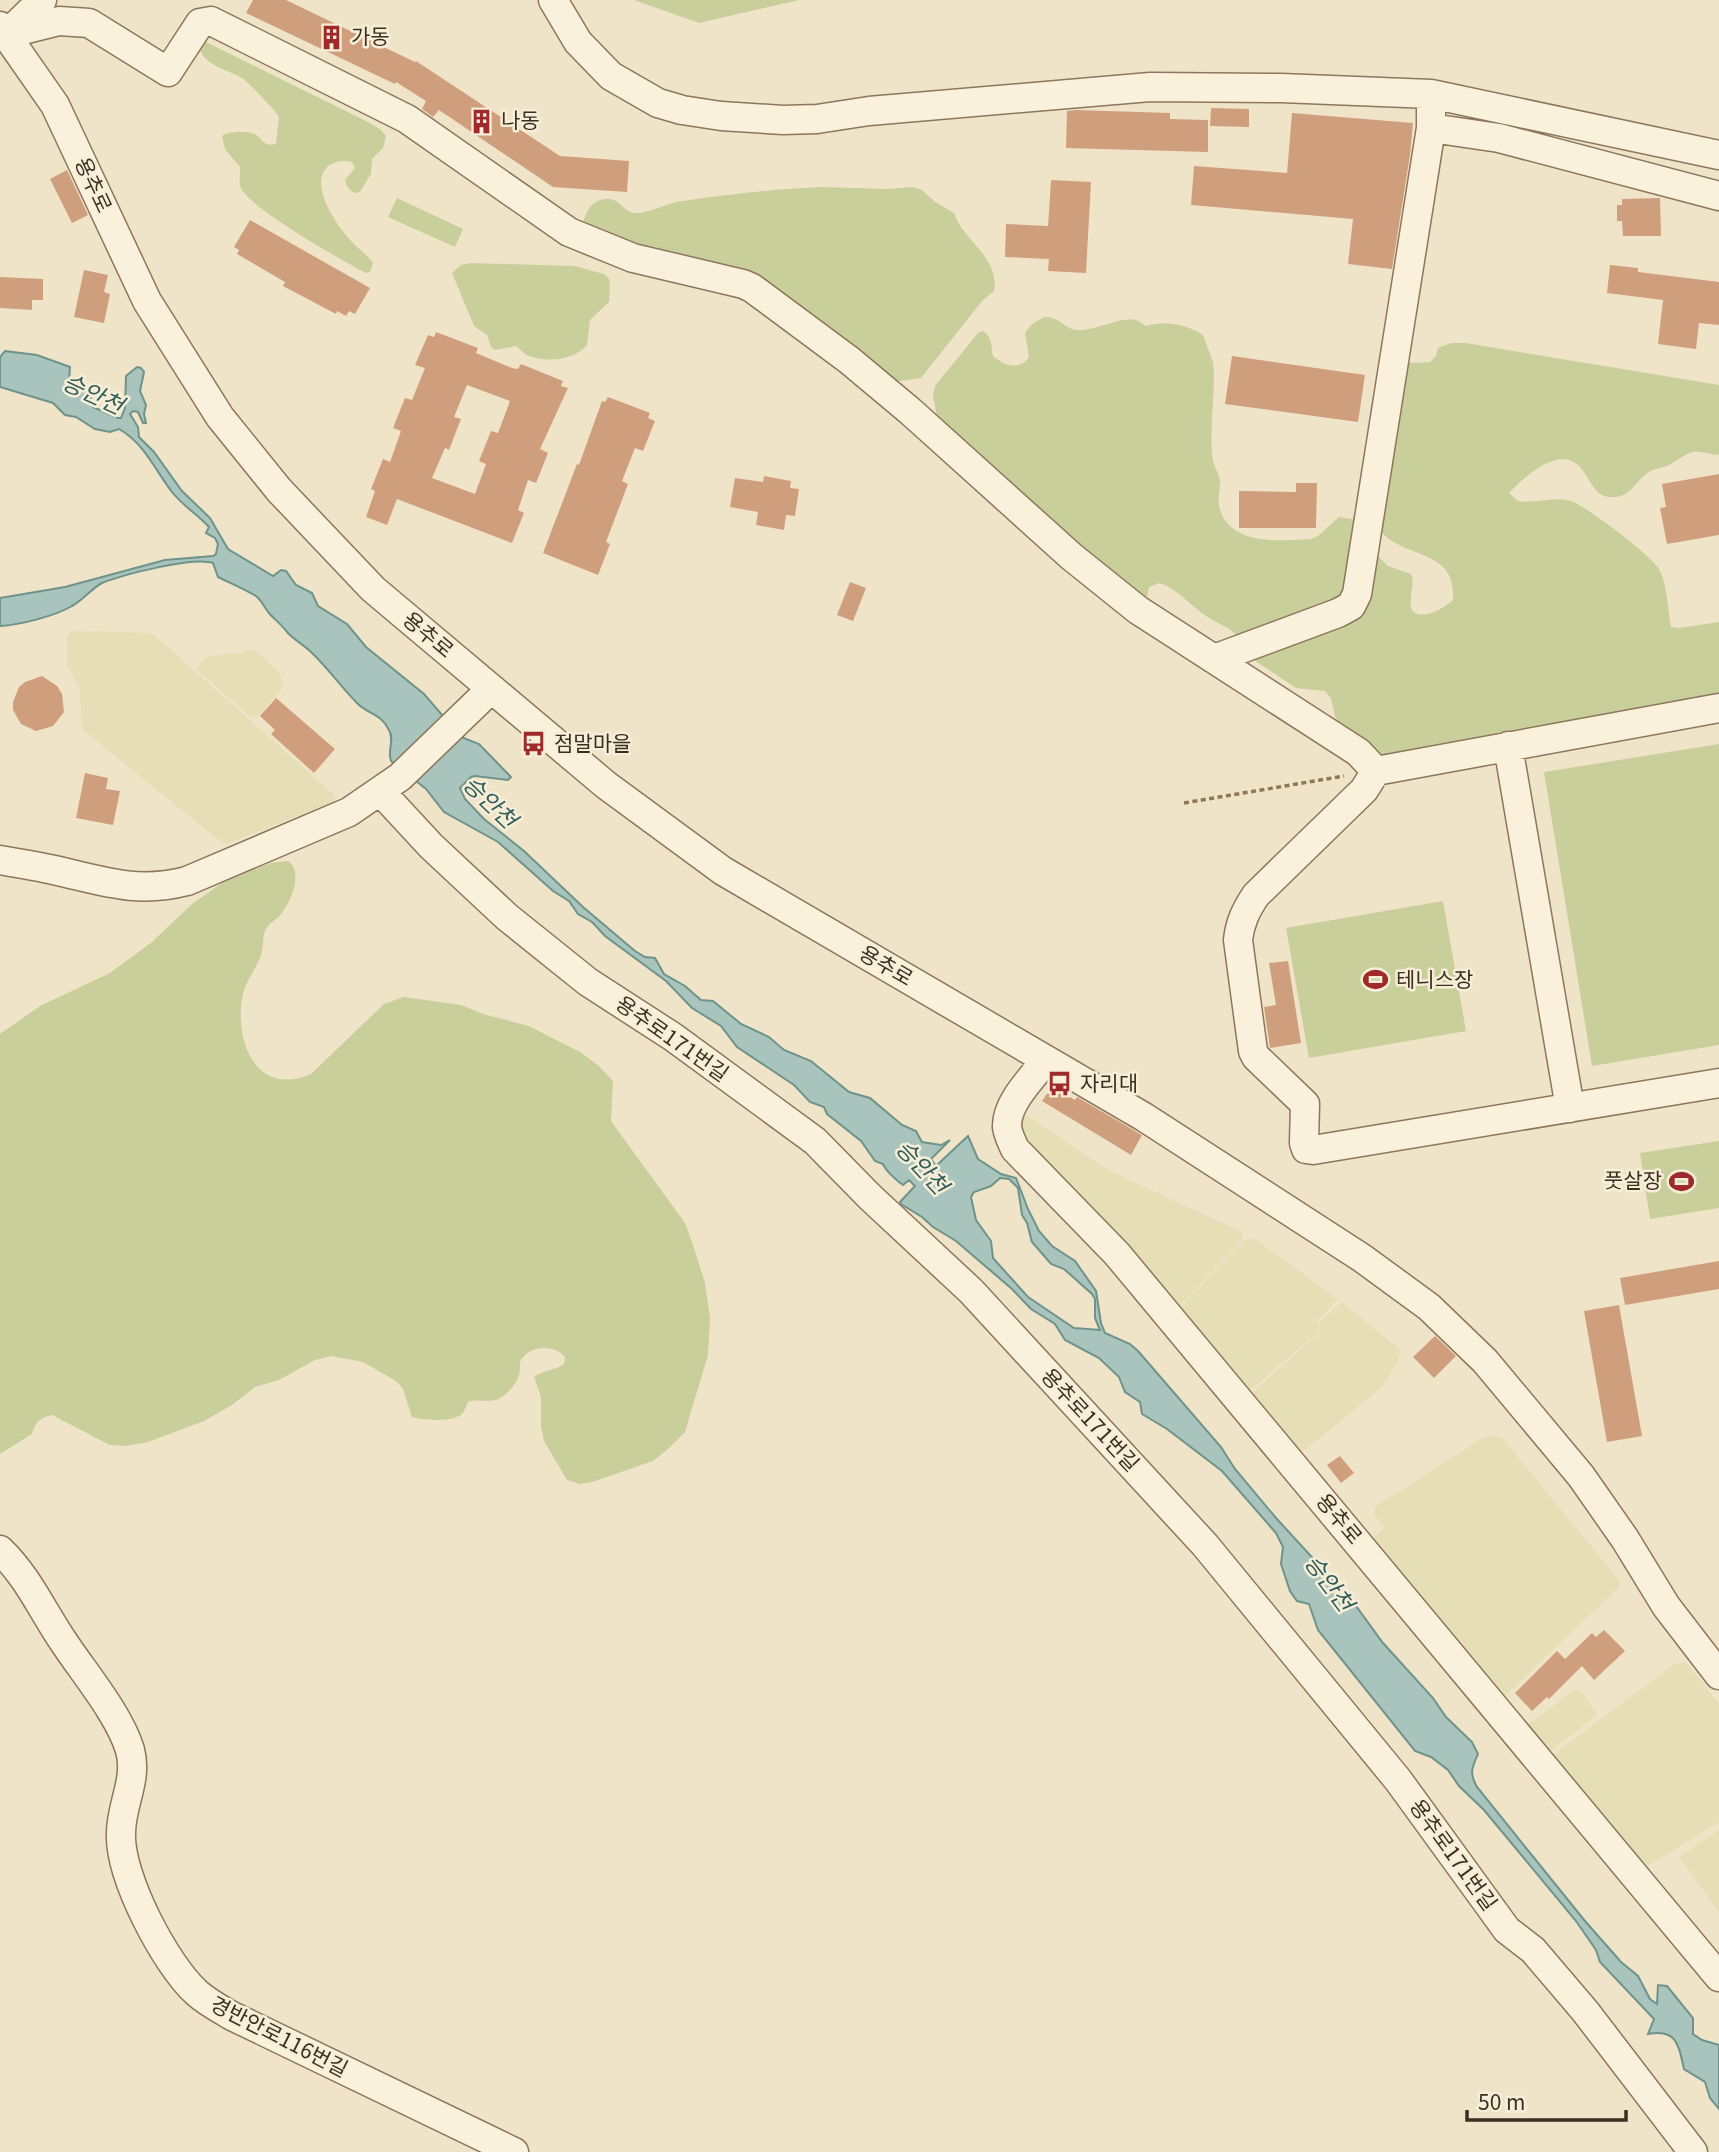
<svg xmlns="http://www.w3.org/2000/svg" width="1719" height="2152" viewBox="0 0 1719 2152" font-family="Georgia,'Noto Sans KR',serif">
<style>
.farmland{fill:#e6deb5}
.green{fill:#c9cf9b}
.water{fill:#a9c4bc;stroke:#6f938a;stroke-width:2;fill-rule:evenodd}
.building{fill:#cf9f7d;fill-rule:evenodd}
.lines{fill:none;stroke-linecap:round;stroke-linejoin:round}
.minor-casing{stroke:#8d765c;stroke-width:31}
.path{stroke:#8d765c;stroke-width:3.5;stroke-dasharray:5 3.5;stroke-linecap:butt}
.minor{stroke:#faf1dc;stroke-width:28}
.labels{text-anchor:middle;stroke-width:5;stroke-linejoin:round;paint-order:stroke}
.poi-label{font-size:21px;fill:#3d2e20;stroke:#f7eed8;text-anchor:start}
.street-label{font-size:21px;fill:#3d2e20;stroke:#f7eed8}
.water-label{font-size:23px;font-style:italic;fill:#2f5d5a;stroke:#f7eed8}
</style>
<rect width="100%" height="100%" fill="#f0e4c8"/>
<path class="farmland" d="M74,631L152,633L334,795V802L226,844L221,842L82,729L80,690L67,665V638L70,632Z
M250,649L256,651L279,672L282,680L281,691L259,715L252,718L197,670L202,661L210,656L241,653Z
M1021,1115L1028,1116L1106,1169L1242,1232V1240L1178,1308L1021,1146L1014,1120Z
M1249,1238L1255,1239L1338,1299L1318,1320L1317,1333L1248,1392L1179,1309L1243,1241Z
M1342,1302L1398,1348L1400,1351L1399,1359L1385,1383L1376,1392L1301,1453H1297L1250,1395L1319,1333L1318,1325L1320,1321Z
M1492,1435L1502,1438L1620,1581L1618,1588L1507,1694L1501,1696L1371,1539L1385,1528L1374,1515L1375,1507L1484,1437Z
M1686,1662L1719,1704V1822L1646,1867L1550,1757L1676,1663Z
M1575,1690L1582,1692L1597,1715L1548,1753L1526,1726Z
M1719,1830V1912L1679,1857Z"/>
<path class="green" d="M634,0H799L699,23Z
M204,41L366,121L380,129L386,136L383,148L372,159L371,174L360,192L355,193C349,190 347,187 345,180L355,168L352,162C345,160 337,161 331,164C304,181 339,229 354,244C361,251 368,255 373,263L370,272L366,273C341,260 251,209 241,188C238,182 241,174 240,167L225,149L222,136C229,131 248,130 256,135C264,141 265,147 276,144L279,117C278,113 247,81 242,78C227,69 204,66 199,47Z
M822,187L888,189L912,187L922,190L935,202L954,213C963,241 1000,257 994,291L982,301L921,378L892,382L755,285L583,227C583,218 589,204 598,201C619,192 620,212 636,213C647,214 670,202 683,201C729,194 775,189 822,187Z
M397,198L463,229L455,247L388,217Z
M471,263L575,266L604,274L609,279L610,284L609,302L590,320L587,345C575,360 547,363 529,356C523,354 521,349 516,346L495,350L491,347L487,335L474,326L452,273L461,265Z
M1044,317C1062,317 1063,329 1078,330C1094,332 1125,314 1138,321C1141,322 1143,325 1146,326C1165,320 1186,324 1203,335L1213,362L1214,374C1214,400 1210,428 1212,454C1213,466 1218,471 1220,480C1221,488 1217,497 1219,506C1228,546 1279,541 1311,539L1318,536L1339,517L1358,520L1348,602L1238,637C1229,626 1218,624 1206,616C1190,605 1178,590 1160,583L1149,587L1147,598H1134L937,417L933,395L935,386L978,333L983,331C993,337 991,347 993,356C1004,366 1020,371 1029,357L1025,333L1032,324Z
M1451,343H1466L1719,385V455C1710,455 1702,451 1693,452C1684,454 1677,461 1669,465C1661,469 1652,468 1645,475C1635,483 1631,495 1616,497C1593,500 1591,477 1578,465C1556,446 1523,479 1509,493L1518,501C1535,504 1554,496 1571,501C1586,506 1652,556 1659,569C1667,582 1668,612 1671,627L1679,628L1719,622V703L1387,763L1337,724L1331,699L1325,691L1296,688L1254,660L1252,657L1341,615L1373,551L1388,566L1411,574C1418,587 1398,618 1427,614C1437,612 1446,606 1453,600C1457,546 1401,561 1377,527L1404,361L1412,363L1430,362L1436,356L1438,348Z
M1719,744V1045L1592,1066L1544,772Z
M288,861C304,871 291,902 281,914C277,920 270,922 266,929C262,936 264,946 261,955C257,968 246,980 243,994C233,1040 256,1098 311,1074L384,1004L404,997L461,1005L483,1014L529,1026L580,1052L599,1066L613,1081L611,1121L685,1223L694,1248L705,1283L710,1318L708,1355L685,1432L668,1449L653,1461L592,1482L580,1484L567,1480L544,1441L541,1426V1397L534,1377C543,1370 554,1371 564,1364L565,1357C554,1344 530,1345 521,1360C519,1364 520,1367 520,1371C518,1382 510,1392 500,1398C490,1404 479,1398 468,1402C466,1406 465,1410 463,1413C454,1423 423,1420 412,1417L403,1389L396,1381L363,1362L331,1356L315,1360L279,1380L255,1387L232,1405L204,1421L148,1442L126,1446L110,1445L52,1415C39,1418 36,1422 32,1434L0,1454V1034L40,1006L110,973L152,942L192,904L222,883L270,863Z
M1443,901L1466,1031L1309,1058L1286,928Z
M1719,1141V1208L1650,1219L1640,1153Z"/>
<path class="water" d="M5,351L37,355L70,367L69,380L89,393L93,407L118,418H121L125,408L126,376L137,367L141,368L144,372L140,391L146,405L144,414L146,423H143L138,412L133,411L130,414L138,427L139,437L154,452L182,491L210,518L228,549L273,576L281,570L286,571L296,585L312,593L318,606L347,624L366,647L424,694L461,737L479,744L511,777L508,780L475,776L471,777L460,788L465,799L484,819L524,851L583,907L635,951L645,957L655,958L664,974L685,986L701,1000L713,1001L741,1024L769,1037L784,1050L811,1061L849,1092L870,1098L902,1125L916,1131L922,1142L941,1145L950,1140L931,1159L936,1166L968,1136L978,1159L1001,1174L1016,1178L1028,1209L1039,1231L1052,1246L1075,1261L1096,1291L1101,1323L1105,1333L1130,1344L1138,1351L1221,1447L1235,1469L1276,1518L1353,1602L1383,1643L1433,1698L1446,1717L1472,1742L1478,1754C1472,1767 1469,1773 1477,1787L1585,1921L1621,1962L1638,1976L1650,1999L1657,2004L1658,1985L1667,1986L1693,2018V2034L1702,2040L1719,2045V2109L1710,2098L1705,2082L1684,2069C1679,2047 1678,2028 1648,2034L1654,2019L1600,1962L1596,1950L1576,1921L1484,1810L1459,1786L1448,1770L1431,1757L1415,1751L1318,1630L1309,1604L1297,1601L1290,1591L1281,1564L1283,1547L1276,1533L1222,1471L1167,1429L1142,1414L1140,1402L1125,1392L1119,1377L1099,1358L1065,1340L1055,1324L1031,1309L1012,1289L956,1241L933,1227L922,1217L901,1204L900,1202L915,1186L909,1180L903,1185C897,1181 886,1171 883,1164L875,1161L861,1141L827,1114L824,1107L810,1102L794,1085L737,1047L721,1026L692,1008L666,981L605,936L592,922L578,914L569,901L553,891L498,842L444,812L426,789L391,761C387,750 395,740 389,730C381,713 367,714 357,703C341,687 328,668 311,652C304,645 293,639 287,632C281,624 274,619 269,613C264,607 262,601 256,596C244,589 230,583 218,577L213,563C194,556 122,575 102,583C91,589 83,600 72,606C55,616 20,625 0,626V598L65,587L165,560L213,556L216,554L218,544L215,538L206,533L209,527C198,515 182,505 172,492C155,470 144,443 119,429L110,432L95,429L76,417L65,415L53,403L0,387V357ZM1000,1178L1009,1179L1018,1188L1022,1215L1027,1223L1032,1242L1051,1264L1064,1269L1092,1294L1095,1299V1318L1100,1330L1074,1328L1028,1297L993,1258L991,1241L976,1220L971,1197L974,1192L991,1186Z"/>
<path class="building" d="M253,0H286L415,62L416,61L560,156L629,161L627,192L553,187L439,110L433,117L422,109L426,101L396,82L395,84L246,13Z
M1211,108L1249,109V127L1210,126Z
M1076,110L1170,113V119L1208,120V152L1066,148L1067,111Z
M1292,113L1413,123L1410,155L1392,269L1348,264L1353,219L1191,205L1194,166L1287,173Z
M67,170L88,215L72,223L50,179Z
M1051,180L1091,182L1086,273L1048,271L1049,259L1005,257L1006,224L1048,226Z
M1660,198L1661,236H1623L1622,221H1617V205H1622V199Z
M250,220L370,288L355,314L349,311L346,316L337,311L336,314L283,286L285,282L237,254L239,250L234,247Z
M1610,265L1638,268V272L1719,282V325L1699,323L1696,349L1658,344L1663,300L1607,293Z
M84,270L108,275L104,292L110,294L104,323L74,317Z
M0,277L43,279V300H32V310L0,308Z
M436,332L478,348L476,353L512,368L518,369L521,364L563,381L561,386L568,388L540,449L548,453L536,483L528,480L518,510L524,513L512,543L397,499L387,525L366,517L375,491L371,489L383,459L390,462L401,431L393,428L405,398L412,400L425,368L415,365L428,335L434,337ZM467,385L510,401L498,433L491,431L479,461L486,464L475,494L432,478L445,448L449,450L461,419L454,417Z
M1232,356L1365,375L1358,422L1225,404Z
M608,397L650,413L648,418L655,421L643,451L635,448L622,481L628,484L606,542L610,544L598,575L543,553L577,464L579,465L602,401L605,402Z
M1719,474V535L1667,544L1660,508L1666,507L1662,484Z
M764,476L791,481L790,488L799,489L795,516L786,515L784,530L756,525L758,512L730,507L735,478L763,482Z
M1296,483H1317L1316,528H1239V491L1296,492Z
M850,582L866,588L853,621L837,615Z
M42,676L57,686L62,694L64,712L53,726L36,731L21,724L13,710V702L19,687L25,682Z
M276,698L335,749L314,773L271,734L275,730L260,716Z
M85,773L108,778L106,789L120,791L113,825L76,818Z
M1288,961L1301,1043L1270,1048L1264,1007L1276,1005L1269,963Z
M1052,1086L1075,1100L1077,1097L1142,1135L1131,1155L1042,1101Z
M1719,1261V1289L1625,1305L1620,1278Z
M1619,1305L1642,1436L1607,1442L1584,1311Z
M1435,1336L1456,1356L1434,1378L1413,1357Z
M1340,1456L1354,1473L1341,1483L1327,1465Z
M1604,1630L1625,1651L1594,1680L1582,1666L1549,1699L1547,1697L1532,1711L1515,1693L1557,1651L1565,1659L1592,1633L1596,1637Z"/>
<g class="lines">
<defs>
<path id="minor" d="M553,0L578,42L611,76L658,103L682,110L721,116L783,120L817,119L869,111L1150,87L1281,88L1431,94L1719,155
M0,26L55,105L147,301L220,417L279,490L373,589L606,785L723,871L1144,1117L1362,1258L1429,1307L1485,1361L1581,1476L1625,1539L1666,1606L1719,1675
M9,32L42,0
M7,34L59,21L89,23L168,72L200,23L211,21L407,119L569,232L633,258L743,284L752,288L849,360L910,411L1072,557L1138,610L1358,752L1376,771L1364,790L1256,895C1246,910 1240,922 1238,940L1253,1051L1256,1057L1305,1104L1304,1143L1306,1149L1313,1150L1719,1083
M1431,128L1499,138L1719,196
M1214,659L1338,613L1351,606L1357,594L1431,128V94
M1508,746L1570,1108
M1376,771L1719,708
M381,792L431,846L507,917L588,982L673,1037L815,1141L870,1197L971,1291L1205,1545L1398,1780L1507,1930L1533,1950L1585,2011L1693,2152
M0,860C18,863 36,866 54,870C103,881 136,894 187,881L349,812L400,777L491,689
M1046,1060C1032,1078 1006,1103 1007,1127C1008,1135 1012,1142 1015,1149L1117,1254L1719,1977
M0,1550C28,1577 42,1610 63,1641C84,1673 119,1714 130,1750C138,1780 121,1804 121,1833C119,1876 165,1964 197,1993C207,2002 220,2009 232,2016L514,2152"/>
</defs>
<use href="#minor" class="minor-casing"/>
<path class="path" d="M1184,803L1344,776"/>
<use href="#minor" class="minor"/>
</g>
<defs>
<symbol id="building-bare" viewBox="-9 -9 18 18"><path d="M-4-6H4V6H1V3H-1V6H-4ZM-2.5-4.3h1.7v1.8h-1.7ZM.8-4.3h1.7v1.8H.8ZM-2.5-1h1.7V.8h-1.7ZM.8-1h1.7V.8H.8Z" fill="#9e2a2b" stroke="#f7eed8" stroke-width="2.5" paint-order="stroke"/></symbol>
<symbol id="bus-bare" viewBox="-9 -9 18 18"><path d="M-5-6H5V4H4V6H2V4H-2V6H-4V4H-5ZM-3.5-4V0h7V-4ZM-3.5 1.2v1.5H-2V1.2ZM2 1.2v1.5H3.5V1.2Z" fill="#9e2a2b" stroke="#f7eed8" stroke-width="2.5" paint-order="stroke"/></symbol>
<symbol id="stadium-bare" viewBox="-9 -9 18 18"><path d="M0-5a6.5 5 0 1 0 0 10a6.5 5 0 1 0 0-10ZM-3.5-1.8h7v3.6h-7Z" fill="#9e2a2b" stroke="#f7eed8" stroke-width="2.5" paint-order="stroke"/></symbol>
</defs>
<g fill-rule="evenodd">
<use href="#building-bare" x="314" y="20" width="35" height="35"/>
<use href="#building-bare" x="464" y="104" width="35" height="35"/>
<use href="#bus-bare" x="516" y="726" width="35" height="35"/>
<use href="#stadium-bare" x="1358" y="962" width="35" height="35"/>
<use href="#bus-bare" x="1042" y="1066" width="35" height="35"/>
<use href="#stadium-bare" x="1664" y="1164" width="35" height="35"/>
</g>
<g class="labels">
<g class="poi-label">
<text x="351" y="44">가동</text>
<text x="501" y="128">나동</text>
<text x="554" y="751">점말마을</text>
<text x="1396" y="987">테니스장</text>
<text x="1080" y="1091">자리대</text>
<text x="1662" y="1188" text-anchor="end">풋살장</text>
</g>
<g class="street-label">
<text transform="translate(93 185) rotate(65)" y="7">용추로</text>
<text transform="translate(428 635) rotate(40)" y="7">용추로</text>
<text transform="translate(886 966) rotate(30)" y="7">용추로</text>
<text transform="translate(672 1039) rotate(35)" y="7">용추로171번길</text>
<text transform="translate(1090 1420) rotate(47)" y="7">용추로171번길</text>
<text transform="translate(1339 1519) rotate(50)" y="7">용추로</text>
<text transform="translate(1453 1855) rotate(54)" y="7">용추로171번길</text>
<text transform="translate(279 2037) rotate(27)" y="7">경반안로116번길</text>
</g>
<g class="water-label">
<text transform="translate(93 394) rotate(25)" y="8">승안천</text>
<text transform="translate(490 802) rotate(44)" y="8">승안천</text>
<text transform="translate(922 1167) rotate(47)" y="8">승안천</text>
<text transform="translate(1329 1583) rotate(53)" y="8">승안천</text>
</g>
</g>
<path d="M1467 2110v10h159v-10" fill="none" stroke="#3d2e20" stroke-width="3.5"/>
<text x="1478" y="2110" font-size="21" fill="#3d2e20" stroke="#f7eed8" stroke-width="5" paint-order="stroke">50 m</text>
</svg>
